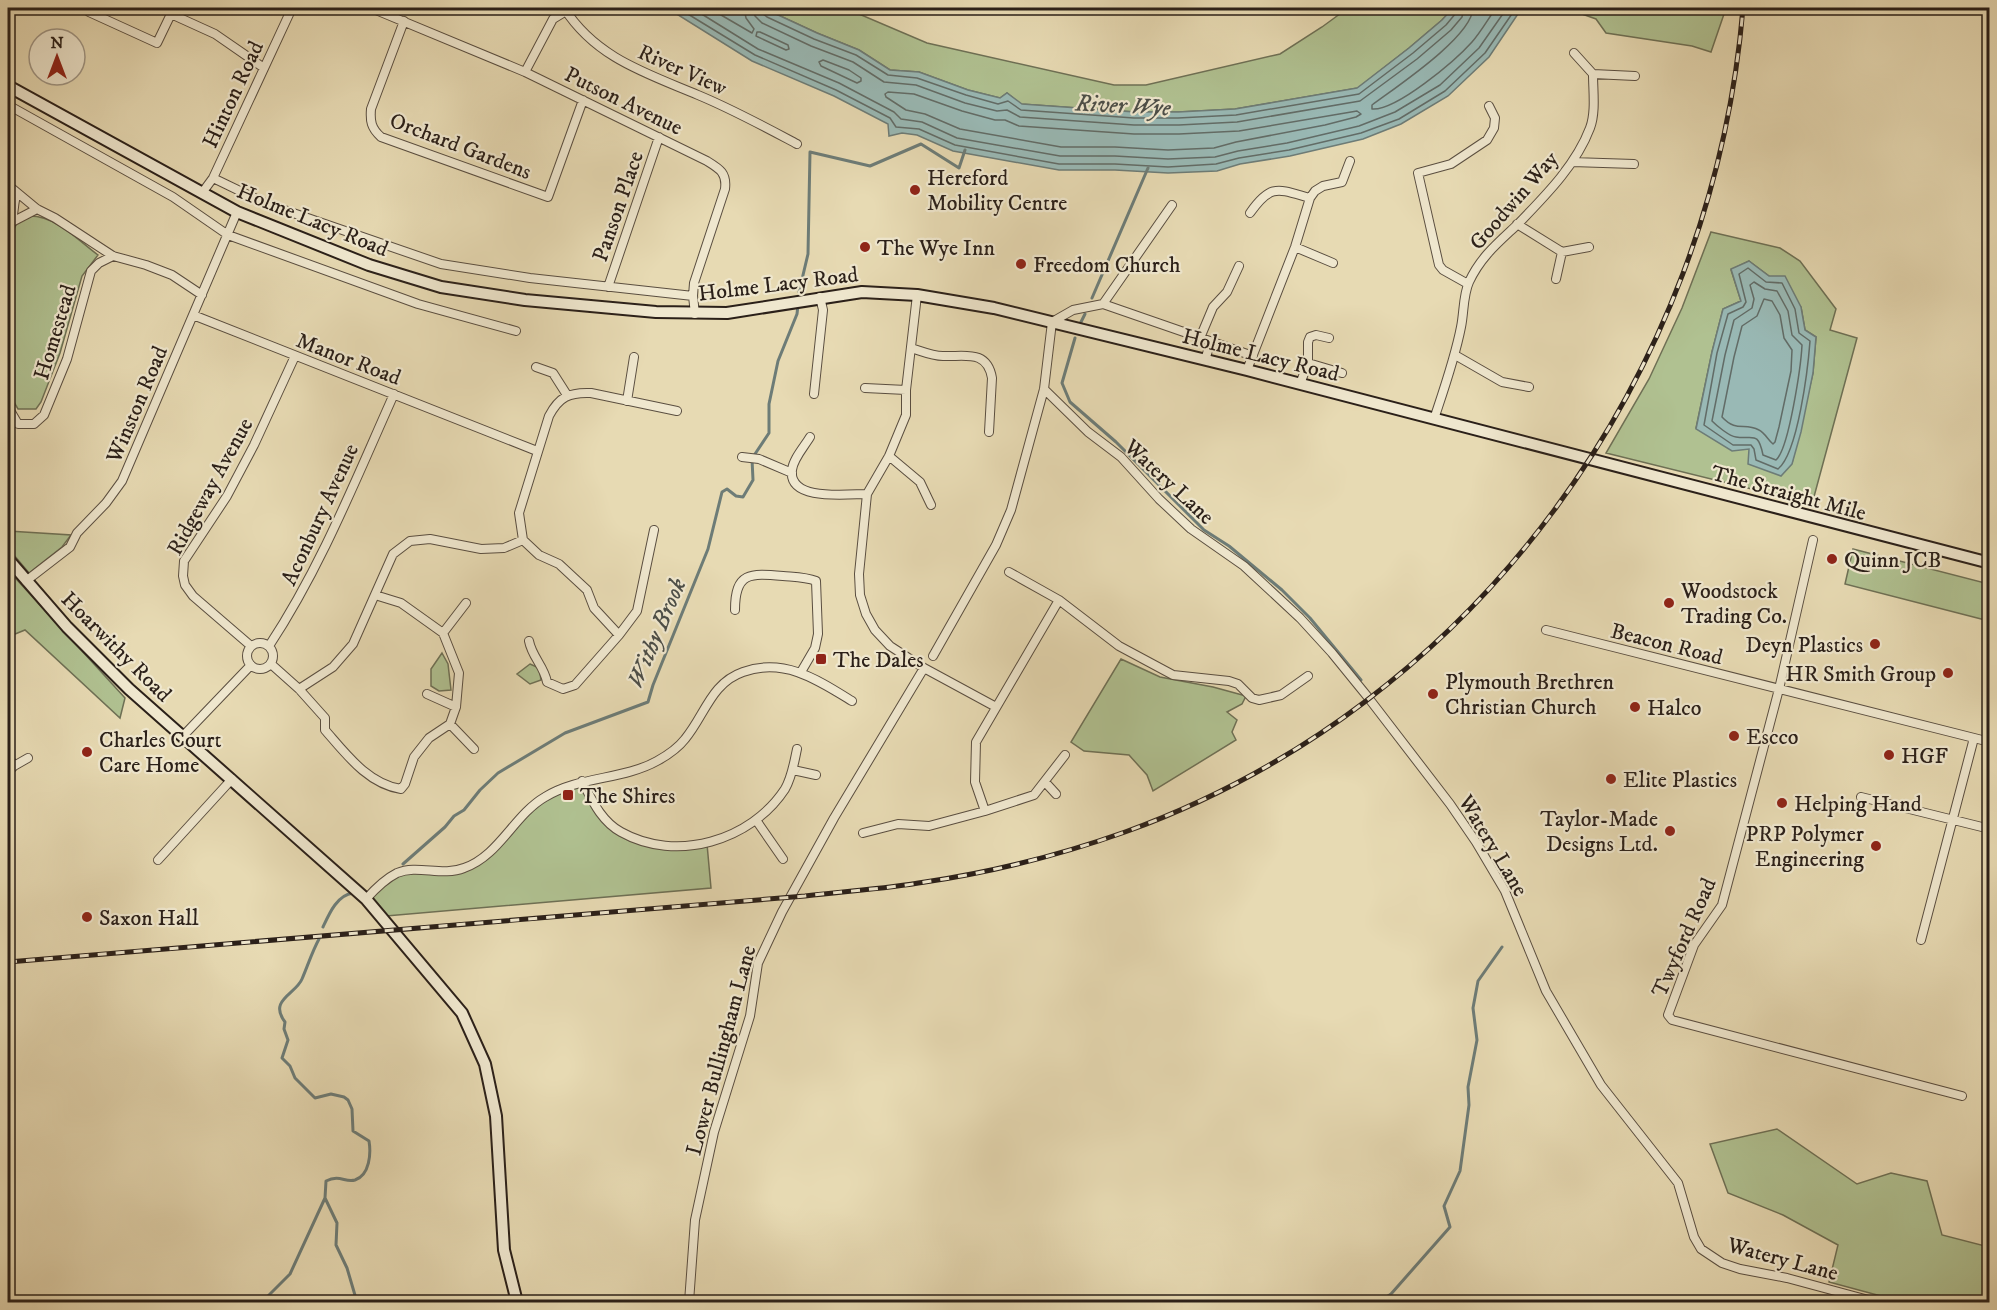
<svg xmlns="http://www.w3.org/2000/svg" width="1997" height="1310" viewBox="0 0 1997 1310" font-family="'IM FELL DW Pica',serif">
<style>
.green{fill:#b0c191;stroke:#6e7055;stroke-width:1.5;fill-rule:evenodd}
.water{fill:#99b9b5;stroke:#6d7c77;stroke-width:1.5}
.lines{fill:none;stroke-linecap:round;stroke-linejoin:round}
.shore{stroke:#626c67;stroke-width:1.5}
.stream{stroke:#6d7c77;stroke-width:3}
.street-casing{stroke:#5a4e40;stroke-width:10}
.secondary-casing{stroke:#2b2019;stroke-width:14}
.street{stroke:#efe7ce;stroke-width:8}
.secondary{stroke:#efe7ce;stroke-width:10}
.rail-casing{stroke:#2b2019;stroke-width:5}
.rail{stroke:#efe7ce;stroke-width:3;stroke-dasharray:9;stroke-linecap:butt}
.poi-dot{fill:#8f2418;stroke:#efe7ce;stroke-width:2}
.labels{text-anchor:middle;stroke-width:4.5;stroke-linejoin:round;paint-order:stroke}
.street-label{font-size:22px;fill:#2b2019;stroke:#efe7ce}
.poi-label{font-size:22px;fill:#2b2019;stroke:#efe7ce;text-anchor:start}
.water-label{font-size:24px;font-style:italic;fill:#4c4e48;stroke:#efe7ce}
</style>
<rect width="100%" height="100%" fill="#e7dab3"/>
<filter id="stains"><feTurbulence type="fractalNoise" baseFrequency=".00333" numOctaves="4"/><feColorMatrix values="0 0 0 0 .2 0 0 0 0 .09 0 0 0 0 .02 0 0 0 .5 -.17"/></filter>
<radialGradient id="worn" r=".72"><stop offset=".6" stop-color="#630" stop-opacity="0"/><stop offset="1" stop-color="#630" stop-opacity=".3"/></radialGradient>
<path class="green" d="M763,8H845L927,43L1114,85H1146L1280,54L1322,27L1348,8H1453L1442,20L1409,48L1358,88L1235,109L1178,112H1135L1021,104L1007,93L1000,98L968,90L919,72L890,70L859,50L817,33Z
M1574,8H1721L1724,14L1711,52L1692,46L1606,33L1596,19L1576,12Z
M30,216C56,216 79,241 98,255L82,276L60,353L41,402L36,409H18L8,392V241L17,223Z
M1711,232L1780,248L1800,261L1836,309L1830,330L1857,338L1812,504L1606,453L1649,379L1682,308ZM1749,261L1769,276L1801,307L1805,330L1816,337L1813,373L1792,463L1749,449L1696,428L1712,352L1723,309L1741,301L1731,270Z
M8,531L71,535L62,547L29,573L8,548Z
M1853,549L1989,584V621L1845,584Z
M8,570L125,698L120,718L25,630L8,637Z
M442,653L448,664L451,690L439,691L431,686V669Z
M1121,659L1160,677L1213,687L1246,696L1242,704L1227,712L1237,720L1232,732L1236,740L1153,791L1147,775L1129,755L1084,751L1071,742Z
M530,664L539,668L541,680L530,684L517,674Z
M584,782L601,814L621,832L659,845L707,844L711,888L386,916L366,899L395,877L414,871L441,875L467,870L546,797Z
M1777,1129L1857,1184L1891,1173L1927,1181L1942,1235L1989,1247V1302H1903L1829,1282L1838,1245L1783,1215L1728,1193L1710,1144Z"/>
<path class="water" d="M667,8H763L817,33L859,50L890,70L919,72L968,90L1000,98L1007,93L1022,104L1135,112H1178L1235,109L1357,88L1409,48L1442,20L1453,8H1522L1489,57L1448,96L1401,124L1363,139L1290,156L1240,164L1217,171L1168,173L1115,170H1059L953,151L917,135L902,133L889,136L888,124L834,96L752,61Z
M1749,261L1769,276H1785L1801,307L1805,330L1816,337L1813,373L1801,432L1792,464L1781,476L1748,464L1749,449L1732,451L1696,429L1712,352L1723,309L1741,301L1731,269Z"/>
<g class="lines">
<path class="shore" d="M678,8L755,55L836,90L890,118L896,127L919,129L955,145L1059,164H1115L1168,167L1216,164L1239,158L1289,150L1361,133L1399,119L1445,91L1485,53L1516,8
M692,8L758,49L839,83L894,112L901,119L922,122L957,138L1060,156H1115L1168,159L1215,157L1238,151L1287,143L1359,126L1395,112L1440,85L1479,48L1507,8
M709,8L752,33L754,29L746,18L744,8
M753,8L755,16L762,23L811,46L853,62L884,82L916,85L965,103L997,111L1007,110L1020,117L1134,125H1179L1237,122L1360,101L1417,59L1451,30L1462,17L1464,8
M761,8L762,13L767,17L814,39L856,55L888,75L917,78L966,95L998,104L1008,101L1021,110L1134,118H1178L1236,115L1359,94L1413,53L1446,25L1456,13L1457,8
M1473,8C1472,37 1396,87 1372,105V109C1396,111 1455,61 1472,42C1481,32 1488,19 1496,8
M760,32L788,45L789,49L786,50L756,36L757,32Z
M823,60L849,70L861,78V81L857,83L821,66L819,62Z
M888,92L914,94L962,111L995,120H1005L1019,126L1134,134H1179L1239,131L1357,111L1361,114L1356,117L1325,125L1236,142L1214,148L1168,150L1115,147H1061L960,129L925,114L906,110L886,97L885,94Z
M1748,268L1766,282L1782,283L1795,309L1799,333L1810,341C1808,368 1798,453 1778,469L1756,460L1754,449L1751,445H1733L1704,425L1717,353L1728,314L1743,307L1746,302L1739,274Z
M1754,282L1765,289L1777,291L1788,311L1792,335L1802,345C1801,365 1789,449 1776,460L1763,455C1758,430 1753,440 1736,437C1729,436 1717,426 1712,421L1725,355L1734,320L1752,308L1754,299L1750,285Z
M1764,299L1772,301L1780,315L1784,338L1792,350L1791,371L1779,427L1775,442L1773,444C1768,440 1765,433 1759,430C1744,422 1737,433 1722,417L1734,357L1742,326L1757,316Z"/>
<path class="stream" d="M799,292L808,254L810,152L870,166L921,144L959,168L965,150
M1092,298L1148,168
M1080,324L1085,314
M1075,338L1062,383L1070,402L1116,442L1204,530L1229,546L1282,590L1310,618L1361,680
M753,457L769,433V404L778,361L797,314L798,305
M403,864L445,827L454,816L464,810L480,790L498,773L565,733L648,702L653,685L708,549L722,492L727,489L736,496L743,497L753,480L752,459
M323,927C329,914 337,895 353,893
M325,1198L337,1223L336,1245L347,1268L357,1302
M262,1302L290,1274L325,1198L326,1181C340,1174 345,1183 355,1180C370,1175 371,1153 369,1141L353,1131L352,1109L348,1100L344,1097L331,1094L315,1098L295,1078L290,1066L282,1058L288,1040L284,1029L285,1022C268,1000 296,994 302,979C308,965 312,952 319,939
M1379,1302L1391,1294L1450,1227L1444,1206L1460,1171L1469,1105L1468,1087L1477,1040L1473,1008L1478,981L1502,947"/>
<defs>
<path id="street" d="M85,8L89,12L157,43L171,14L215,34L264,68
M371,8L525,72L707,161C720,169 727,173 725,189L694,283L693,296L695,314
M564,8C596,58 646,73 698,95C732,109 765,127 797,144
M404,21L371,109C370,121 371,128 381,137L548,197L583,100
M1574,53L1593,74L1635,76
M525,72L553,19L566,11
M8,105L173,197L228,235L418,304L516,331
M1572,162L1634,164
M213,178L267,204L441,264L530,278L693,296
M8,185L37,209L55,218L113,256L146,265L172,275L202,295
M202,193L213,178L292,8
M1250,213C1271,183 1278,189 1310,198
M12,222L37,209
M1517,224L1562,252L1556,279
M8,230C16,216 12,205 17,193
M1295,247L1333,263
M1562,252L1589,247
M1468,284L1443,270L1439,265L1418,173L1451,164L1487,140L1494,128L1495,118L1489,106
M608,287L659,137
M917,295L906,390V415L889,456L867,494L859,574L860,595L866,614L875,630L890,646L924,668L996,707
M1103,304L1172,205
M193,315L537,451
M1200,338L1213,307L1227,292L1239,266
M911,348C921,351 932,356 943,356C964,357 987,349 992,378L989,432
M1455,355L1502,382L1529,387
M1205,360L1211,341
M1308,363L1342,373
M536,367L553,373L567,395
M1247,370L1295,247L1310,198L1315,191L1323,186L1342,182L1350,161
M1300,384L1308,363V342L1310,337L1316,335L1329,338
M865,388L906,390
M1044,389L1088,432L1121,457L1159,499L1191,529L1244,566L1300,618L1332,653L1367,696L1450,804L1476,842L1505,891L1546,991L1601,1085L1678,1183L1694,1237L1701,1249L1722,1263L1740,1269L1787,1278L1876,1302
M814,394L823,310L820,297
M627,401L634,357
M8,407L18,424H34L44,415L67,359L91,271L99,263L113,256
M1434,419C1444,389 1455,358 1461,327C1464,313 1463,295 1469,282C1481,256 1499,242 1519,223C1546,195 1576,165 1590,128C1596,112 1593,91 1593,74
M810,437C804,447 793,459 792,470C788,502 848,494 867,494
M889,456L920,482L931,505
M742,457L759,459L792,473
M1813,540L1779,689L1722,905L1694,945L1668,1015L1672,1020L1962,1096
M1009,572L1059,600L976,742L975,782L985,811L1034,795L1065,755
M26,581L70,547L77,533L106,503L122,481L237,212
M1059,600L1119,646L1173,675L1229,681L1238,684L1252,698L1259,700L1281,695L1308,676
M735,610C735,572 750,573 783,576C794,577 806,577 816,581L818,634L815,648L801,672
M1546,630L1990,742
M443,633L466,603
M619,635L594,608L587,590L559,564L539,555L523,540L519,513L549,416C559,397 569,392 591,393L677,411
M529,641C532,657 544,666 547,682L563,689L575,685L619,635L637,611L654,530
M247 656a13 13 0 1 1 26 0a13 13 0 1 1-26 0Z
M251,646L193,596L185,585L183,576L184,561L227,496L254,445L295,356
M269,646C321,567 355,481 394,394
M933,656L996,545L1011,510L1044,389L1052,322L1073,310L1103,304L1253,356
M271,664L299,689L325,718V730C346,754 368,784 401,789L405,784L414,757L429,738L450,724L456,707L459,673L443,633L401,603L375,595
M299,689L333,667L353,644L393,554L410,541L430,539L481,549L504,548L523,540
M427,694L456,707
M450,724L474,749
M183,736L251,665
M8,756L14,766L8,772
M14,766L28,758
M793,770L816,775
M582,781C592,800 601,821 621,832C676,863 751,841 785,789C792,777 794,763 797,749
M1045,782L1056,794
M1861,797L1990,829
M756,820L783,859
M863,833L898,824L929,826L985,811
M158,860L232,779
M366,899C375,889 385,879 397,873C418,864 442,877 464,868C499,856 514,815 545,797C579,776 623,780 657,761C668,755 678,748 685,739C705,715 711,683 743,672C784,657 818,680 852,701
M1921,940L1974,738
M689,1302L695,1220L714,1132L750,1016L758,963L782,912L834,818L924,668"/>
<path id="secondary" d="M8,86L237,212L369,265L441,287L525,300L656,312L727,313L862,292L917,295L994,308L1247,370L1990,563
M8,559L67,627L129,689L366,899L462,1013L485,1064L496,1116L504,1250L517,1302"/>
</defs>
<use href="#street" class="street-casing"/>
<use href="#secondary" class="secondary-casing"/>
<use href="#street" class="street"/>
<use href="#secondary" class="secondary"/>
<defs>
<path id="rail" d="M8,962L805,896C845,891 885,889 925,882C993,872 1060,855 1125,832C1476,705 1712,376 1743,8"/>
</defs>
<use href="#rail" class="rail-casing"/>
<use href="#rail" class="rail"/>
</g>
<g class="poi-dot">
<circle cx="915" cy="190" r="6"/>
<circle cx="865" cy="247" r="6"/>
<circle cx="1021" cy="264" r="6"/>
<circle cx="1832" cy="559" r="6"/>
<circle cx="1669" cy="603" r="6"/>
<circle cx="1875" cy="644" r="6"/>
<rect x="815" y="653" width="12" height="12" rx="3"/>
<circle cx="1948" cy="673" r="6"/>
<circle cx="1433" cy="694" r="6"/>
<circle cx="1635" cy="707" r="6"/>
<circle cx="1734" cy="736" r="6"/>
<circle cx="87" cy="752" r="6"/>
<circle cx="1889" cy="755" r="6"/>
<circle cx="1611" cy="779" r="6"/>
<rect x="562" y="789" width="12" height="12" rx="3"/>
<circle cx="1782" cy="803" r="6"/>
<circle cx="1670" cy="831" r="6"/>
<circle cx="1876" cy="846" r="6"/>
<circle cx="87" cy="917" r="6"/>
</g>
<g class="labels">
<g class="street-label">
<text transform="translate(683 69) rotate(24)" y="8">River View</text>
<text transform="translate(232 94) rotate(-65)" y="8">Hinton Road</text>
<text transform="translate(624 100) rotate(26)" y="8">Putson Avenue</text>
<text transform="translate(461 145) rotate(21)" y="8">Orchard Gardens</text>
<text transform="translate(1513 200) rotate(-49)" y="8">Goodwin Way</text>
<text transform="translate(617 206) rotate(-71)" y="8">Panson Place</text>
<text transform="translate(313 219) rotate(22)" y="8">Holme Lacy Road</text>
<text transform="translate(778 283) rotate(-7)" y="8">Holme Lacy Road</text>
<text transform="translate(54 332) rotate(-73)" y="8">Homestead</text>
<text transform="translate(1261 354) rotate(14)" y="8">Holme Lacy Road</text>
<text transform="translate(349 358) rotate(21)" y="8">Manor Road</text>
<text transform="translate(136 404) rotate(-67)" y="8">Winston Road</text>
<text transform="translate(1170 481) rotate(43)" y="8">Watery Lane</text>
<text transform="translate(209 486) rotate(-61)" y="8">Ridgeway Avenue</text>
<text transform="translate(1789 492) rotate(15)" y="8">The Straight Mile</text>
<text transform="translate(319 514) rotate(-65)" y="8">Aconbury Avenue</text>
<text transform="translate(1667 643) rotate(14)" y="8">Beacon Road</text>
<text transform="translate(117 646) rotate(45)" y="8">Hoarwithy Road</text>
<text transform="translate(1494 845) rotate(59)" y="8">Watery Lane</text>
<text transform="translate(1683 937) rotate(-66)" y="8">Twyford Road</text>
<text transform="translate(720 1050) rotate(-75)" y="8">Lower Bullingham Lane</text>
<text transform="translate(1783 1258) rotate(15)" y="8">Watery Lane</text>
</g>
<g class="poi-label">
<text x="927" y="185">Hereford<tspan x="927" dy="25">Mobility Centre</tspan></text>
<text x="877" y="255">The Wye Inn</text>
<text x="1033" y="272">Freedom Church</text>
<text x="1844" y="567">Quinn JCB</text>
<text x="1681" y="598">Woodstock<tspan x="1681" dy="25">Trading Co.</tspan></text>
<text x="1863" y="652" text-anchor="end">Deyn Plastics</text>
<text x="833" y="667">The Dales</text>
<text x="1936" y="681" text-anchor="end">HR Smith Group</text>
<text x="1445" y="689">Plymouth Brethren<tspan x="1445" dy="25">Christian Church</tspan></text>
<text x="1647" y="715">Halco</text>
<text x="1746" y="744">Escco</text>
<text x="99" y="747">Charles Court<tspan x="99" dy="25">Care Home</tspan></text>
<text x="1901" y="763">HGF</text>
<text x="1623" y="787">Elite Plastics</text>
<text x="580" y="803">The Shires</text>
<text x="1794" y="811">Helping Hand</text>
<text x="1658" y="826" text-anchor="end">Taylor-Made<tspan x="1658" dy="25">Designs Ltd.</tspan></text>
<text x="1864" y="841" text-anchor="end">PRP Polymer<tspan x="1864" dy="25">Engineering</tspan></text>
<text x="99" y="925">Saxon Hall</text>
</g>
<g class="water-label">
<text transform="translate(1123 105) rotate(3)" y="8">River Wye</text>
<text transform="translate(656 633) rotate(-67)" y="8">Withy Brook</text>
</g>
</g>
<rect width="1997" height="1310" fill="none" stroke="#e7dab3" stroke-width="30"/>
<rect x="9" y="9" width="1979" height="1292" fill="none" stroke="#2b2019" stroke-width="3"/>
<rect x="15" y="15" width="1967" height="1280" fill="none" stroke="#2b2019" stroke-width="1.5"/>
<g transform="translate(57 57)"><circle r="28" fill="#efe7ce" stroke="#a19786" stroke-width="1.5"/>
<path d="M0-4.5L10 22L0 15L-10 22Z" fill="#8f2418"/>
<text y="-9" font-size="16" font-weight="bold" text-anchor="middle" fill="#2b2019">N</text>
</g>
<rect width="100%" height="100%" filter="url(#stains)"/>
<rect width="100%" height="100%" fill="url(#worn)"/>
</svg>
